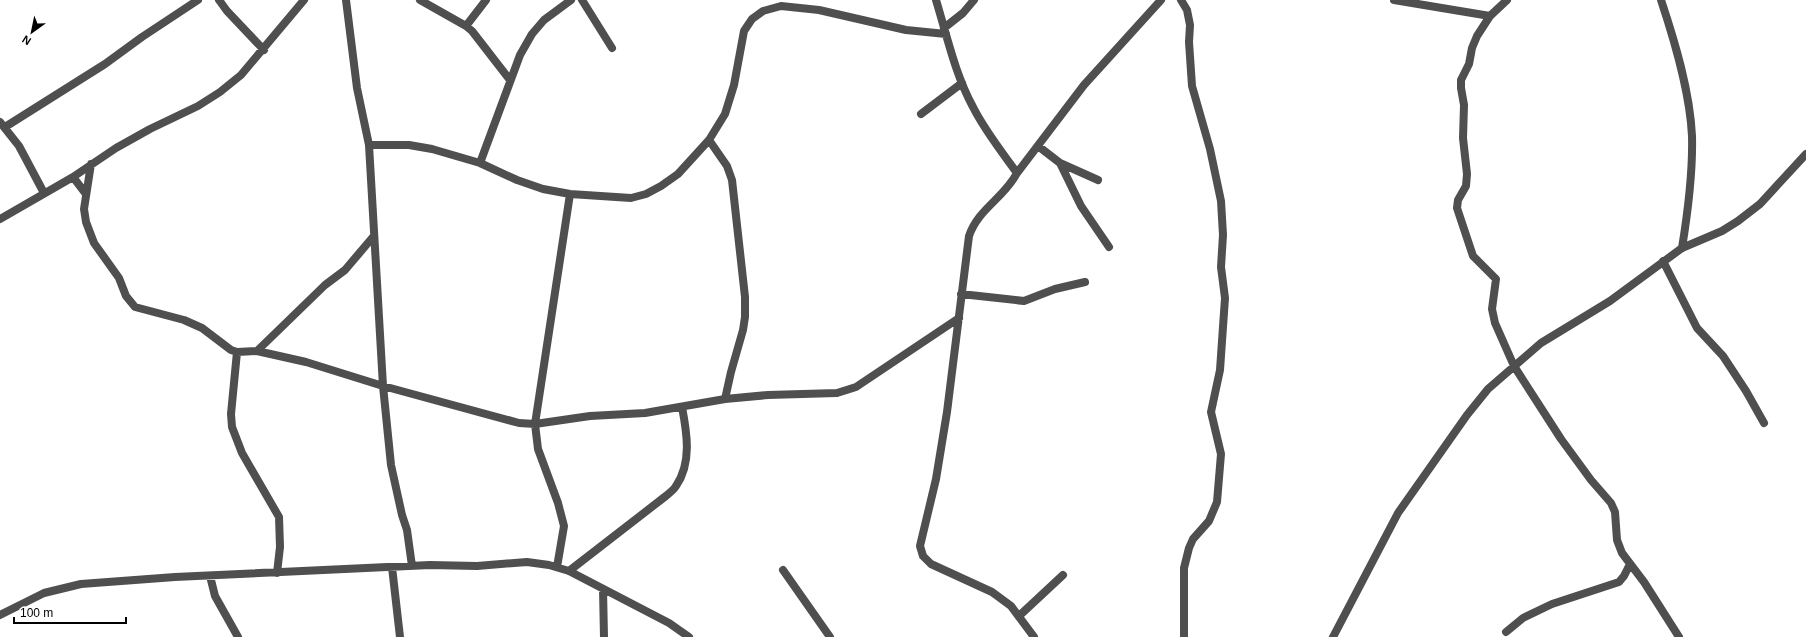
<svg xmlns="http://www.w3.org/2000/svg" width="1806" height="637" viewBox="0 0 1806 637" font-family="Helvetica,sans-serif">
<style>
.lines{fill:none;stroke-linecap:round;stroke-linejoin:round}
.minor{stroke:#4f4f4f;stroke-width:8}
</style>
<rect width="100%" height="100%" fill="#fff"/>
<g class="lines">
<path class="minor" d="M219,0L227,11L264,50
M346,0L357,88L369,145L383,386L391,465L402,515L407,530L412,566
M420,0L466,26L472,31L510,80
M582,0L612,48
M936,0C947,36 955,74 973,107C985,131 1002,152 1017,173
M1181,0L1187,10L1190,25L1189,42L1192,86L1210,149L1221,201L1223,235L1221,267L1225,298L1220,370L1211,412L1221,454L1217,502L1209,521L1193,539L1189,548L1184,568V637
M1394,0L1490,16
M1507,0L1490,16L1477,36L1472,48L1469,64L1461,80V88L1464,105L1463,138L1467,174L1466,186L1458,200L1457,208L1473,256L1496,279L1492,309L1495,323L1514,366L1561,439L1591,480L1611,503L1615,512L1617,540L1622,553L1644,582L1679,637
M1661,0C1675,42 1690,92 1692,136C1693,173 1688,211 1682,248
M466,26L486,0
M944,28L963,13L974,0
M921,114L962,83
M0,122L19,146L44,193
M5,127L105,64L142,37L198,0
M709,140L727,166L732,180L745,297V317L743,330L731,372L725,399
M369,145H409L432,149L480,163L517,180L543,189L570,194L631,198L646,194L661,186L678,174L709,140L725,114L734,85L744,31L752,19L763,11L781,6L819,10L906,30L946,34
M1038,146L1060,163L1081,206L1109,247
M480,163L520,55L532,34L544,20L571,0
M1060,163L1098,180
M91,164L84,209L86,222L94,243L119,278L126,296L135,307L184,320L202,328L231,350L237,352L257,351L306,362L383,386L519,423L535,424L590,416L645,413L725,399L768,395L837,393L856,387L959,318
M73,177L86,194
M0,219L73,177L116,148L150,129L198,106L220,92L241,75L304,0
M1663,261L1697,328L1723,356L1746,391L1764,423
M961,294L1024,301L1055,289L1085,282
M257,351L325,285L345,270L373,237
M237,352L231,414L232,427L242,453L279,517L280,547L277,573
M392,567L400,637
M557,567L564,526L558,503L538,449L535,424L570,194
M783,570L830,637
M569,571L662,499C667,495 673,491 676,486C692,463 687,433 682,407
M210,576L215,596L238,637
M603,589L604,637
M0,615L44,593L81,584L175,577L430,565L477,566L527,562L549,565L569,571L669,623L689,637
M1019,616L1063,575
M1506,632L1523,618L1552,604L1619,582L1624,576L1630,564
M1034,637L1011,606L992,592L931,564L923,556L920,546L936,479L947,412L969,236C978,209 1004,198 1017,173L1084,85L1161,0
M1333,637L1398,513L1467,415L1488,389L1541,343L1610,301L1682,248L1722,231L1738,221L1760,204L1806,154"/>
</g>
<g transform="translate(32 32) rotate(213)" stroke="#ffffff" stroke-width="3" paint-order="stroke">
<path d="M0-3L7 15L0 10L-7 15Z" fill="#000000"/>
<text y="-6" font-size="11" font-weight="bold" text-anchor="middle" fill="#000000">N</text>
</g>
<path d="M14 617v6h112v-6" fill="none" stroke="#000000" stroke-width="2"/>
<text x="20" y="617" font-size="12" fill="#000000" stroke="#ffffff" stroke-width="3" paint-order="stroke">100 m</text>
</svg>
